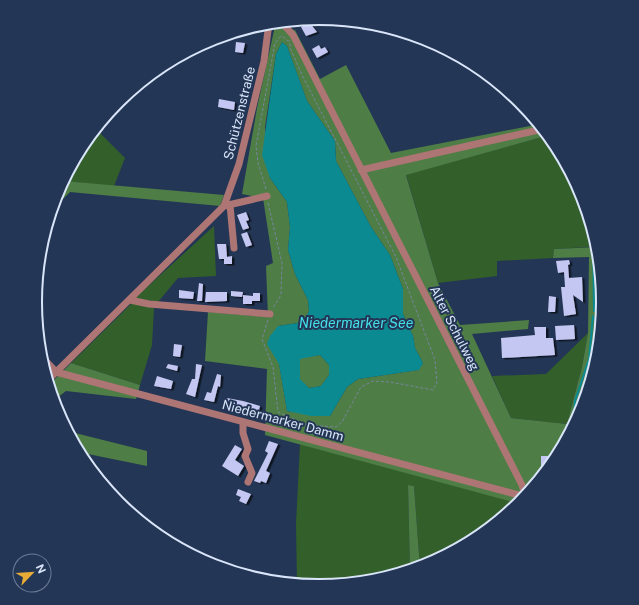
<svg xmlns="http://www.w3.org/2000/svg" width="639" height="605" viewBox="0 0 639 605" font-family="'Public Sans',sans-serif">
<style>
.green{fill:#335f2a}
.forest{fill:#4f7d46;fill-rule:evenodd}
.water{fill:#0b8b91;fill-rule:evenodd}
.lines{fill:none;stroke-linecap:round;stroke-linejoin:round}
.stream{stroke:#0b8b91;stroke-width:2}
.building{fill:#c3c7f2;filter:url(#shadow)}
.path{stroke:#7786a0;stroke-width:1;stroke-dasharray:3 2;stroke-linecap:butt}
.minor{stroke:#ad7574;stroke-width:7}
.labels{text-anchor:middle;stroke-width:4;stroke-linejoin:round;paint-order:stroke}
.street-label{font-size:13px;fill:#d9e5f9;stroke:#243655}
.water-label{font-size:14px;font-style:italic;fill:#44e1e9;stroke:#243655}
.rim{fill:none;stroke:#d9e5f9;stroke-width:2}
</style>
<defs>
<filter id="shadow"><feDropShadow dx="2.5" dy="1.5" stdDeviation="0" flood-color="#0009"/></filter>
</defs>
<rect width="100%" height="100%" fill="#243655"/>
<path class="green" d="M96,129L125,158L114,186L63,181L83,144Z
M549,135C564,154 583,188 588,213C590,223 589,236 589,247L554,249L553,258L497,261V276L438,283L406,174Z
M214,226L216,276L178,278L158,302L135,298Z
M597,244L604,303V308L598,310Z
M132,303L154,308L152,345L140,385L71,363Z
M588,333L582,367L567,424L511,418L492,376L546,374Z
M300,444L520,503V504L477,539L428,565L420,568L414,486L408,485L410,571C371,583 338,589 297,585L296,524Z"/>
<path class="forest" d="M275,26L295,30L320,79L346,65L391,153L540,124L549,135L406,175L438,283L460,325L529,320L528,329L472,334L511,418L567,424L582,367L588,333L589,257L553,258L554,249L598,247V310L604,308L598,358L582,412L556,461L520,504L265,435L267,369L205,361L208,312L268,317L266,266L273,263L263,198L242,194L257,108ZM282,42L287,46L307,101L335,141L336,161L371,227L390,255L403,289V314L413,336L415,348L423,363L418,370L358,379L347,387L330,416L287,411L279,363L278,326L298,323L306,317L309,311L308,300L295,274L288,250L290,227L287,202L270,178L265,127L276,54Z
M64,181L224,195L220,206L70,192L51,211L57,193Z
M320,355L329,365V375L321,386L309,388L300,380V358Z
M71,363L140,385L136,399L66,391L53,401L49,385Z
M67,431L147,451V466L78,452Z
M408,485L414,486L420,568L410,571Z"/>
<path class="water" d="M282,42L287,46L307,101L335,141L336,161L371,227L390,255L403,289V314L413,336L415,348L423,363L419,370L358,379L347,387L330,416H311L287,411L279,364L267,344L270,336L278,326L298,323L306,317L309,311L308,300L295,274L288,250L290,227L287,202L270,178L262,155L276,54ZM320,355L329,365V375L321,386L309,388L300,379V359Z"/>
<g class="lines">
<path class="stream" d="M593,228L594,311
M593,319L602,318
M45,373V374
M50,390L53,387
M573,428L575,401L589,359L593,316"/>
</g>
<path class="building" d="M309,22L317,32L306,36L301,27Z
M236,42L245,43L243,53L235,52Z
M319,45L321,49L325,47L328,52L317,58L312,49Z
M219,99L235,102L234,110L218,107Z
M246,212L249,220L246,221L249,228L243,230L237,215Z
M247,232L252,245L246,247L241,234Z
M217,244H226L227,257L232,256V264H224V259H219Z
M569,260L570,264L568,265L569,278L582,277L583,302L573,295L576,314L564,316L561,287H565L564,272L558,273L556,261Z
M199,283L203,284L202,301H197Z
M179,290L194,292L193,299L179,298Z
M231,291L243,292L242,297L231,296Z
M206,292H227V301L205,302Z
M253,293H260V301H252V304H243V295L253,296Z
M549,296L556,297L555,312H548Z
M574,325L575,339L556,340L555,326Z
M534,327H546V338H553L555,355L502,358L501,338L535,335Z
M174,344L182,345L180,357L173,356Z
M168,364L178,366L177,371L166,368Z
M196,364L202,365L195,397L186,394L192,379H195Z
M217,374L221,375L220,387L218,386L214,402L204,400L207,392L211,393Z
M157,376L173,381L171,389L154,386Z
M227,398L243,401L260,406L258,414L225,405Z
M269,441L278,444L266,471L270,473L266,483L261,481L260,483L254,481L268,453L265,451Z
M235,445L242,449L235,460L244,466L238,476L222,466Z
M541,456H548L549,470L545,474H541Z
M238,489L251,494L246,504L239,501L241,497L236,495Z"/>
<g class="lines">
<path class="path" d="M266,189L258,163L256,146L275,43L281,36L285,38L288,41
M268,203L282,263L281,295L273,308
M268,320L262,339L273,367L278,412L307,425L336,427L342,422L361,387L373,381L390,382L433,390L437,383L435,360L396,257L303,77L291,50L289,40"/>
<path class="minor" d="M275,22L283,24L293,35L522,485L526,498
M361,170L543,129
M230,205L234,248
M224,206L267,196
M130,300L149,304L270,314
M40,355L56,372L526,497
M47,381L224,206L239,164L264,61L269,23
M243,422V433L248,449L245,456L252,473L248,482"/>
</g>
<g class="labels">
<g class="street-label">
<text transform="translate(239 113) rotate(-76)" y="5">Schützenstraße</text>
<text transform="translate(455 328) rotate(63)" y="5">Alter Schulweg</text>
<text transform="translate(283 420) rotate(15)" y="5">Niedermarker Damm</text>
</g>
<g class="water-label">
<text x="356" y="328">Niedermarker See</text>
</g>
</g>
<path d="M0 0H639V605H0ZM42 302a277 277 0 1 1 554 0a277 277 0 1 1-554 0Z" fill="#243655" fill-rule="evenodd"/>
<path class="rim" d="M42 302a277 277 0 1 1 554 0a277 277 0 1 1-554 0Z"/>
<g transform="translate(32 573) rotate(65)"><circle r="19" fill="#243655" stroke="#6c7c97"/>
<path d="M0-3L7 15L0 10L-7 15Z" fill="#e7ac36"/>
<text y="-6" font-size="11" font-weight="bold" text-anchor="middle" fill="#d9e5f9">N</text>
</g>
</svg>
